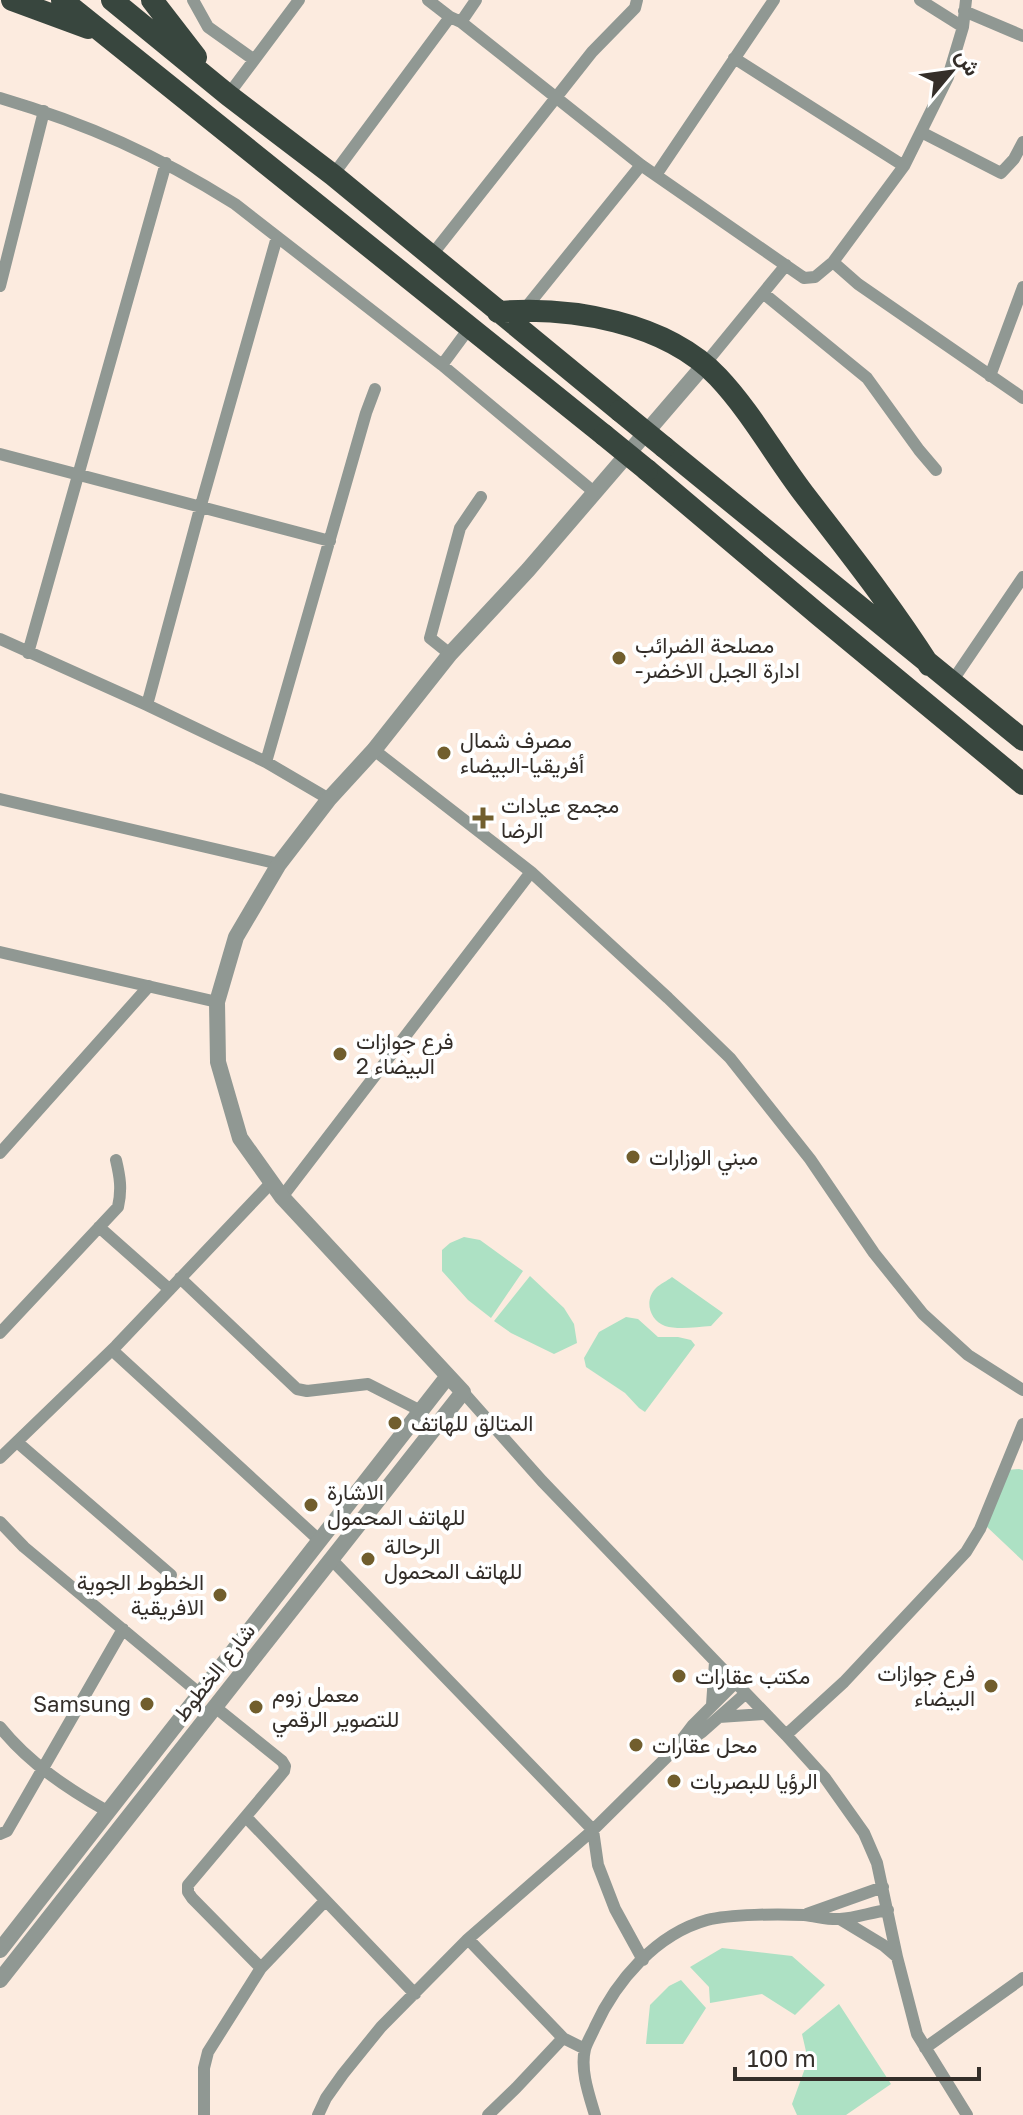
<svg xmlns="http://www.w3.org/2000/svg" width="1023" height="2115" viewBox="0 0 1023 2115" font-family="'Golos Text',Vazirmatn,sans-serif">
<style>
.green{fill:#ade1c4}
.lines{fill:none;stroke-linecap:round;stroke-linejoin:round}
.minor{stroke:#909893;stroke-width:12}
.tertiary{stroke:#909893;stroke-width:16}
.trunk{stroke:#38463e;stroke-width:22}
.trunk-bridge{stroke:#38463e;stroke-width:22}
.poi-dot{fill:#715e2d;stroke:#fff;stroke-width:3}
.labels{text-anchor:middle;stroke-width:8;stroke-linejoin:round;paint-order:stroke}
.poi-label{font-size:22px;fill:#342e29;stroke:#fff;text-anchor:start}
.street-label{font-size:22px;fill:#342e29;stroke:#fff}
</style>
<rect width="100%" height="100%" fill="#fcebdf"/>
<path class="green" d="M464,1237L480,1240L523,1271L491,1318L468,1300L442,1271V1250L450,1243Z
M530,1276L564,1308L574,1324L577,1343L554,1354L511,1333L494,1321Z
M672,1277L723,1313L711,1326C697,1327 678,1330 665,1326C649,1320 644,1300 656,1288C660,1284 667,1281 672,1277Z
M626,1317L638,1319L658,1337H678L691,1340L695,1345L645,1412L639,1408L625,1393L586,1367L584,1358L599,1332Z
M1019,1469L1023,1470V1561L986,1526L1007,1470Z
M722,1948L792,1956L825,1985L795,2015L762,1994L710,2003L709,1987L690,1967Z
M681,1980L706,2008L683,2044H646L650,2005L669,1986Z
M839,2004L891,2084L846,2115H797L792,2104L808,2060L802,2034Z"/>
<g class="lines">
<path class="minor" d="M193,0L208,27L253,59
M428,0L450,17L461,22L641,165L804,278L815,277L833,262L858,284L1023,398
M920,0L963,27
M964,11L1023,36
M461,22L476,0
M734,58L904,166
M228,95L299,0
M0,98C88,124 157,155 235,204L442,365L594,492
M921,132L1001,173L1014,159L1023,142
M333,175L450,17
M656,175L774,0
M431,256L592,52L635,8L637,0
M833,262L904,166L948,77L963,27L966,0
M0,286L44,111
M763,293L867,378L919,450L936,470
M524,310L641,165
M705,364L786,265
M442,365L470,327
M990,376L1023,287
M0,454L330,541
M0,639L147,705L266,762L329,799
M28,653L166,163
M450,654L430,638L460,528L481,497
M951,683L1023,577
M147,705L201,505L277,237
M374,750L531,872L668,998L730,1058L810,1159L874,1253L923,1314L968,1355L1023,1390
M266,762L366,413L375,389
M0,799L279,864
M0,952L217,1002
M0,1153L149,986
M282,1197L531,872
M99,1227L169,1289
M180,1278L297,1389L307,1391L368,1384L421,1411
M0,1333L118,1207C122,1189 120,1177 116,1160
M112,1350L319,1540
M463,1392L542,1481L786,1735L825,1778L864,1833L877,1863L897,1957L917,2034L967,2115
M17,1442L171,1575
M0,1458L116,1346L271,1183
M0,1522L24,1547L199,1693
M331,1559L593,1830L598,1865L615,1909L643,1960
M712,1705L715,1662
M719,1717L765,1714
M0,1727C29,1763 68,1789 107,1811
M786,1735L844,1682L966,1552L980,1529L1023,1424
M680,1747L702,1732L745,1694
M246,1817L415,1994
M0,1834L7,1831L123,1629
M807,1914L883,1887
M840,1919L883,1945L897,1957
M468,1939L563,2038L585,2049
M261,1968L325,1901
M925,2048L1023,1978
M204,2115V2068L208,2052L261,1968L192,1898L188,1892V1885L284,1771L285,1766L282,1761L215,1707
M318,2115L326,2098L343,2074L381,2027L468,1939L593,1830L674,1750L693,1725L735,1683
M488,2115L516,2088L563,2038
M595,2115C589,2095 580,2070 585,2049C587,2042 592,2034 595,2027C616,1981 656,1934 707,1920C730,1914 779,1914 804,1915C816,1916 828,1920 840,1919C856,1918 872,1912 888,1910"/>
<path class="tertiary" d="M0,1950L448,1376
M0,1980L463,1392L282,1197L240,1138L218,1062L217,1002L236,937L279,864L329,799L374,750L450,654L528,570L705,364"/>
<path class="trunk" d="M12,0L88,28
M62,0L604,435
M112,0L228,95L333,175L620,411
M152,0L196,57
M498,312C570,306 666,322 718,377C751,412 775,456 804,494C847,550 891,605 929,665
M664,447L1023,740
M647,470L820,616L1023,784"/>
<path class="trunk-bridge" d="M620,411L664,447
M604,435L647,470"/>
</g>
<g class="poi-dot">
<circle cx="619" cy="658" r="8"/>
<circle cx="444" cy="753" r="8"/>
<path d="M479 806h8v8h8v8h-8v8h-8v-8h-8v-8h8z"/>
<circle cx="340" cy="1054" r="8"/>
<circle cx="633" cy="1157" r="8"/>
<circle cx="395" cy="1423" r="8"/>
<circle cx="311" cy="1505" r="8"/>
<circle cx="368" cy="1559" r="8"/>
<circle cx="220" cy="1595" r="8"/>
<circle cx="679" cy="1676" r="8"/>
<circle cx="991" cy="1686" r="8"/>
<circle cx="147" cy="1704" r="8"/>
<circle cx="256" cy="1707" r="8"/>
<circle cx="636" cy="1745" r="8"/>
<circle cx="674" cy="1781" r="8"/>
</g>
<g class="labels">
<g class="poi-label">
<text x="635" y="653">مصلحة الضرائب<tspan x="635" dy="25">-ادارة الجبل الاخضر</tspan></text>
<text x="460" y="748">مصرف شمال<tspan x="460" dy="25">أفريقيا-البيضاء</tspan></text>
<text x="501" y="813">مجمع عيادات<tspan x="501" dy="25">الرضا</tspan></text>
<text x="356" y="1049">فرع جوازات<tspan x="356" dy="25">البيضاء 2</tspan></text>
<text x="649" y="1165">مبني الوزارات</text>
<text x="411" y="1431">المتالق للهاتف</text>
<text x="327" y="1500">الاشارة<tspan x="327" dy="25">للهاتف المحمول</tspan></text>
<text x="384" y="1554">الرحالة<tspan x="384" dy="25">للهاتف المحمول</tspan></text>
<text x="204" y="1590" text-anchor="end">الخطوط الجوية<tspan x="204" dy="25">الافريقية</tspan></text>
<text x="975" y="1681" text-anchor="end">فرع جوازات<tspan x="975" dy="25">البيضاء</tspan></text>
<text x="695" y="1684">مكتب عقارات</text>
<text x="272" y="1702">معمل زوم<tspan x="272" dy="25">للتصوير الرقمي</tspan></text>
<text x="131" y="1712" text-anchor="end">Samsung</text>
<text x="652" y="1753">محل عقارات</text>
<text x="690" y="1789">الرؤيا للبصريات</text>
</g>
<g class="street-label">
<text transform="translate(214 1672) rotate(-52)" y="8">شارع الخطوط</text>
</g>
</g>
<g transform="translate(951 72) rotate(61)" stroke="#ffffff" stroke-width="6" paint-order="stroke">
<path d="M0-6L14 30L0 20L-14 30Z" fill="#342e29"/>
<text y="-12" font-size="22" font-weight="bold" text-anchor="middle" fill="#342e29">ش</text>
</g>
<path d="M735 2067v12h244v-12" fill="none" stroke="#342e29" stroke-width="4"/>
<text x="747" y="2067" font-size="24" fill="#342e29" stroke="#ffffff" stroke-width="6" paint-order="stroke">100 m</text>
</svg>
